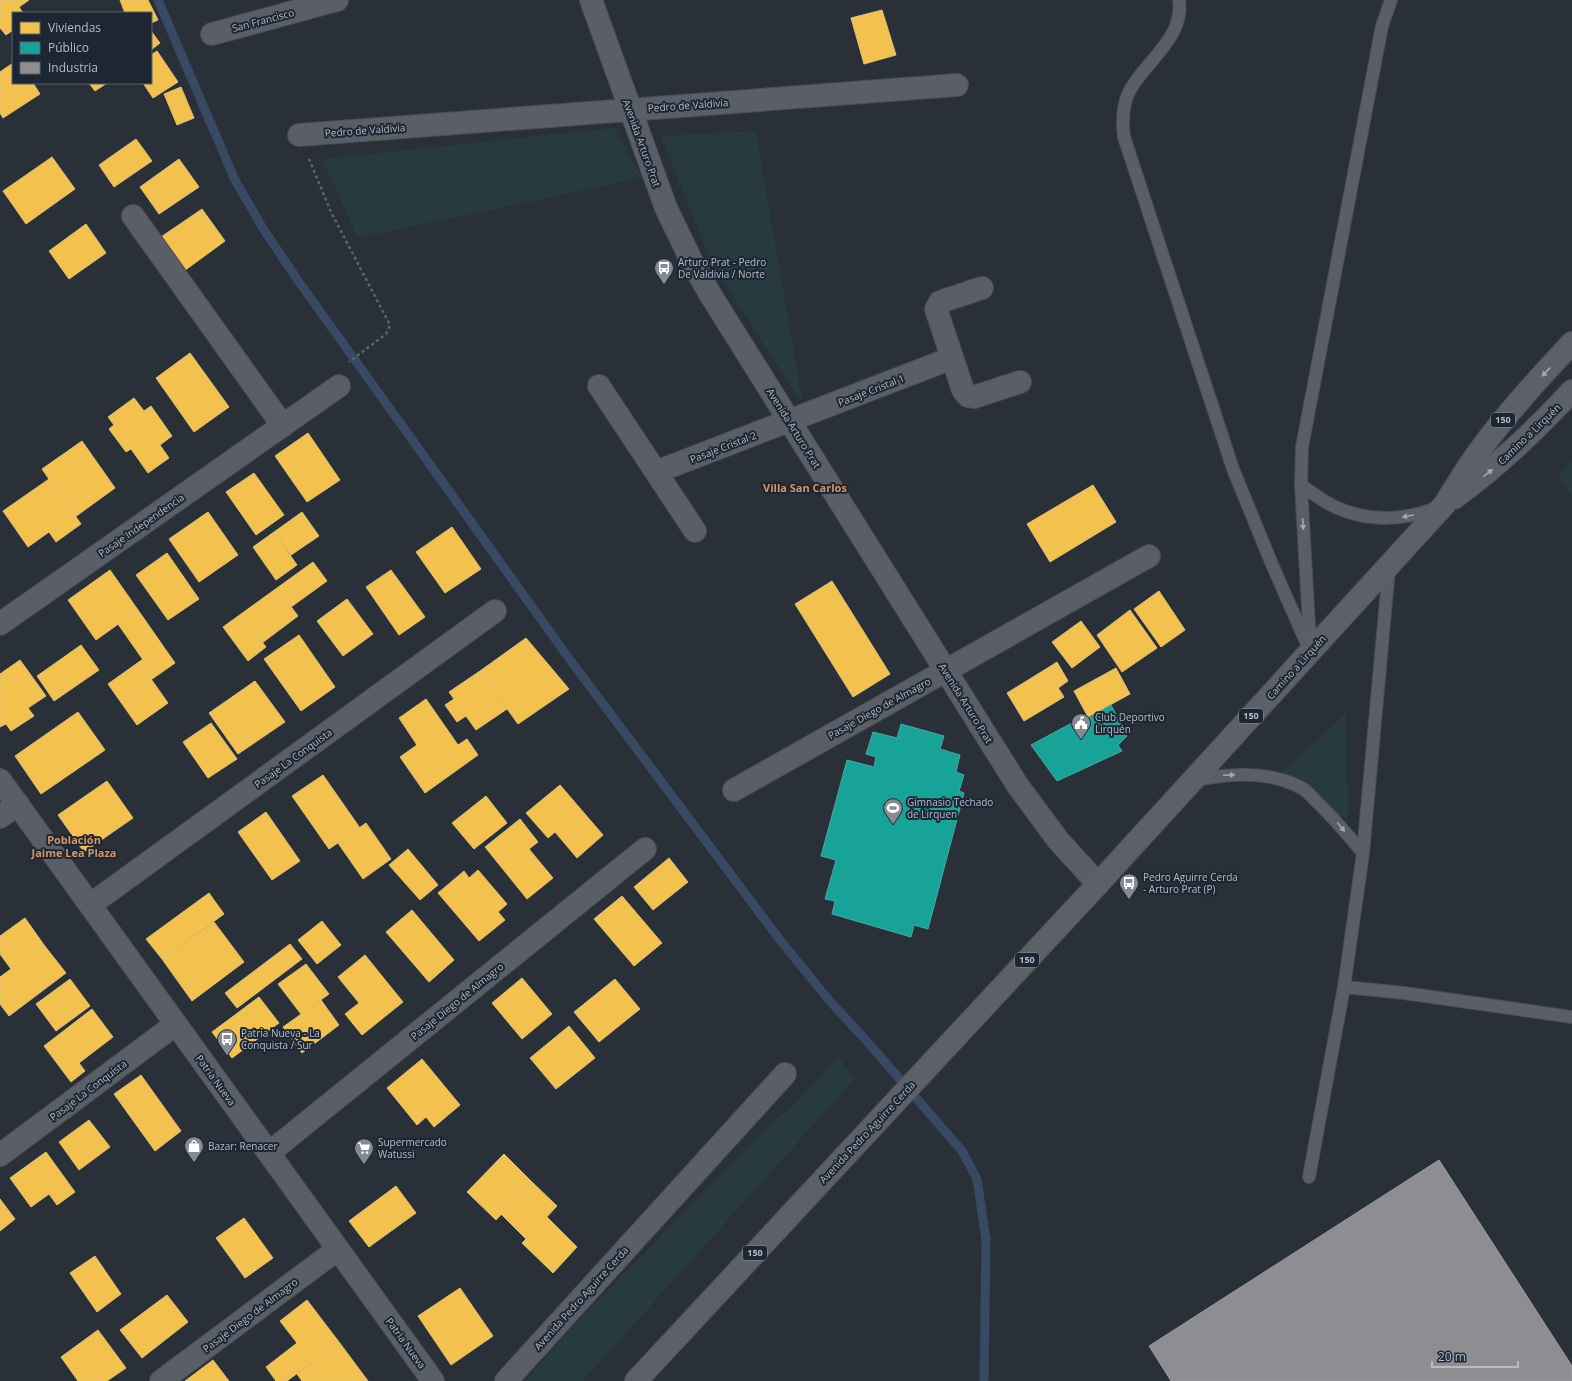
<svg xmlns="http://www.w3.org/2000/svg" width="1572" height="1381" viewBox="0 0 1572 1381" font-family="'Open Sans',sans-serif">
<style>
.green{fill:#273a3e}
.homes{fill:#f2c14e;stroke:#dfc073}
.public{fill:#17a398;stroke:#46aaa7}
.industry{fill:#8d8d92;stroke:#999ba2}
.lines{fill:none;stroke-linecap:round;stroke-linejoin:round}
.stream{stroke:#384963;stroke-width:9}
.lane-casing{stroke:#484c53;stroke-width:14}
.street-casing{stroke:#484c53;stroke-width:24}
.primary-casing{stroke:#484c55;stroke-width:24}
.path{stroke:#5d636a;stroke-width:2.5;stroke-dasharray:3 3;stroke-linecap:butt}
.lane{stroke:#5a5e66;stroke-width:12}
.street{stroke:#5a5e66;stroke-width:22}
.primary{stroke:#5c6168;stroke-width:22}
.oneway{fill:#a2aab6}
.oneway2{fill:#a2a9b5}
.labels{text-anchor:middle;stroke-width:4;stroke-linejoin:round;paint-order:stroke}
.shield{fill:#1d2633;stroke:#878f9c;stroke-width:1}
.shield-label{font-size:9px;font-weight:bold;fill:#b4bcc9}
.street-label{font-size:10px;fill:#b4bcc9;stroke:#1d2633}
.poi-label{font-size:10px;fill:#b4bcc9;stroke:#1d2633;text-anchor:start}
.neighbourhood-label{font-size:11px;font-weight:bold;fill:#d59563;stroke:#1d2633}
</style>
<rect width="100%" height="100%" fill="#2a3038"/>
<path class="green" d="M615,128L642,178L358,238L322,159Z
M756,131L803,405L712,264L661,136Z
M1572,460V497L1559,475Z
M1346,713L1348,819L1271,782Z
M839,1057L854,1080L583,1381H525L573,1326L769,1125L789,1109Z"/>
<path class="homes" d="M0,0H29L19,7L23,13H13V30L6,35L0,28Z
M120,0H148L158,20L151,23V13H125Z
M882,10L896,55L864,64L851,18Z
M151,31L160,43L151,50Z
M157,51L178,82L153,98L143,83H151V55Z
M13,63V83H33L40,94L3,118L0,113V72Z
M89,83H107L95,91Z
M181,87L194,118L177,125L164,94Z
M136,139L152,161L114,187L99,165Z
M52,157L75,189L26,224L3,191Z
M179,159L199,187L159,214L140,187Z
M202,209L225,241L184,271L161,237Z
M86,224L106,253L69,279L49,251Z
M190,353L229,407L194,432L156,378Z
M134,398L144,411L151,406L172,436L160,445L169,458L148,473L131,449L126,452L109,429L114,425L108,417Z
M308,433L340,480L307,502L275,456Z
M82,441L115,488L75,517L42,469Z
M254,473L284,515L256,535L226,492Z
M49,479L81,524L56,542L49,532L28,547L3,511Z
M1093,485L1116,522L1050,562L1027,524Z
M208,512L238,555L199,582L169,539Z
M302,512L319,536L291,555L274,532Z
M452,527L481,569L445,593L416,552Z
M274,532L297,565L276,580L253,547Z
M167,553L199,599L168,620L136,575Z
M313,562L327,581L291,607L277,588Z
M110,570L138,610L96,640L68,600Z
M391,570L425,617L399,635L366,587Z
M832,581L890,674L853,697L795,604Z
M277,588L298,616L262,643L241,614Z
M1159,591L1185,630L1161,647L1134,609Z
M347,599L373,634L343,656L317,621Z
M138,610L175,663L155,677L118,624Z
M1130,610L1157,648L1122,672L1097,635Z
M241,614L266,647L248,661L223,627Z
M1081,621L1100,647L1072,668L1052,642Z
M299,635L335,687L301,711L264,659Z
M526,638L569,689L518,724L480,671Z
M81,645L99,670L54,701L37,676Z
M143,659L155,677L120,701L108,684Z
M20,660L46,696L28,708L34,716L11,731L6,724L0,727V674Z
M1057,662L1068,681L1058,688L1046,669Z
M1116,668L1130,694L1088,717L1074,691Z
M1046,669L1064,697L1024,721L1007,693Z
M480,671L507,709L476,730L466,716L457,722L445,705L454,699L449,692Z
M151,679L168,703L137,725L120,701Z
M255,681L285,722L238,754L209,713Z
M426,699L458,745L467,739L478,755L425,793L400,757L417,745L399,718Z
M78,712L105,750L41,794L15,756Z
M211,723L237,759L208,778L183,742Z
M323,775L360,828L329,849L292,796Z
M107,781L133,818L84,852L58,815Z
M560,785L603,835L577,858L555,832L548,838L526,813Z
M486,796L507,823L474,849L452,823Z
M266,812L300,861L272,880L238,832Z
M520,819L538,842L529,849L553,878L527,899L485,847Z
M366,823L391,859L363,879L338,843Z
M408,849L438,885L420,900L389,865Z
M669,858L688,882L653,910L634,887Z
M478,870L507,904L498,912L505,920L479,941L438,893L464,871L469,878Z
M209,893L224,914L162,959L146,939Z
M622,896L662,943L634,966L594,919Z
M412,910L454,960L429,982L386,932Z
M25,918L44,945L11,969L0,954V936Z
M322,921L341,945L317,964L298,940Z
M214,922L244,962L192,1001L162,959Z
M290,944L302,959L237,1008L225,993Z
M44,945L66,973L9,1016L0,1004V977Z
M365,955L403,1002L362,1035L345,1014L359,1003L338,977Z
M306,964L329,994L301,1014L278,984Z
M522,978L552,1014L522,1039L492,1003Z
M70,979L90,1006L56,1031L36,1004Z
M615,979L640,1009L599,1042L574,1012Z
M259,997L279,1023L232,1058L212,1032Z
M321,1000L339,1025L302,1053L283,1027Z
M92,1009L113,1037L79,1063L85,1071L71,1082L44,1046Z
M569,1026L595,1058L556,1089L530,1058Z
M422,1059L460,1105L434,1127L426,1117L417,1125L387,1088Z
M141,1075L181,1131L155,1151L114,1094Z
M89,1120L110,1147L79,1170L59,1142Z
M46,1152L75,1192L57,1205L49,1194L31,1207L10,1178Z
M504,1154L532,1182L496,1220L467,1192Z
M532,1182L557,1206L526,1239L501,1214Z
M396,1186L416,1213L369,1247L349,1221Z
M0,1199L15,1219L0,1231Z
M547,1217L577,1247L553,1273L522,1243Z
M244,1218L273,1258L245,1278L216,1238Z
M95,1256L121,1294L97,1312L70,1273Z
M460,1288L493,1336L451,1365L418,1316Z
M167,1295L188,1322L142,1358L120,1330Z
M307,1300L339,1342L287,1381H276L266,1367L297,1343L280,1321Z
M98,1330L126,1368L107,1381H78L61,1357Z
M339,1342L368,1381H302L297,1374Z
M213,1360L229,1381H185Z"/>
<path class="public" d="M1111,705L1127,736L1118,745L1122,751L1057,781L1031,745L1083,717L1086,720Z
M901,724L944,736L940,749L960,755L956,772L964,775L959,791L964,793L928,929L914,925L911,937L832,914L835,901L825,899L836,860L821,856L847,760L874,767L876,757L866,754L873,732L897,738Z"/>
<path class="industry" d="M1439,1160L1572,1366V1381H1171L1149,1346Z"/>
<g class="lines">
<path class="stream" d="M158,0L235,180L262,227L299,282L568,657L780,940L828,999L872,1047L962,1151L977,1179L986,1240L984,1381"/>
<defs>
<path id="lane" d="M1179,0C1185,38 1144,62 1129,92C1122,107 1122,122 1124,137L1233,469L1271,562L1310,651
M1301,485C1314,494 1326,504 1340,509C1371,522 1406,520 1436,508
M1310,643L1301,485L1302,447L1382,26L1391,0
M1194,781C1229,773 1270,771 1302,788C1307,791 1312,797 1316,801C1333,817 1348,835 1363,853
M1344,987L1404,993L1572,1017
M1309,1177L1344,987L1363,853L1389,568"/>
<path id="street" d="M591,0L666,208L694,266L710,294L1018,786L1058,840L1098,884
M212,34L337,0
M299,135L957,85
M133,216L283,426
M982,288L940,302L936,309L963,390L968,396L974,397L1020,382
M599,386L695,531
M656,472L952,358
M0,624L339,386
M0,780L433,1381
M734,790L1149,556
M0,817L18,804
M90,905L495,611
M269,1153L645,849
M0,1155L176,1024
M161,1381L338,1249
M506,1381L785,1074"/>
<path id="primary" d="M1454,498C1498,466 1535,431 1572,391
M636,1381L1098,884L1445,504C1461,478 1477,452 1497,428C1520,398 1546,371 1572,343"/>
</defs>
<use href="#lane" class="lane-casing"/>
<use href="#street" class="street-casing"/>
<use href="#primary" class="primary-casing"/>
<path class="path" d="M309,159L331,212L390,325L386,334L349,362"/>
<use href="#lane" class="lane"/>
<use href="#street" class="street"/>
<use href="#primary" class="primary"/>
</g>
<defs><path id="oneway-solid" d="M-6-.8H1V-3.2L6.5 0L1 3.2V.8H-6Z"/></defs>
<g class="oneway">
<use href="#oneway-solid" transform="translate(1546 372) rotate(133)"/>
<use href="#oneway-solid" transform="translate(1488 473) rotate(-38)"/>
</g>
<g class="oneway2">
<use href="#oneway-solid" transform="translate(1408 516) rotate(170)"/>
<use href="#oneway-solid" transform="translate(1303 524) rotate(87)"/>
<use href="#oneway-solid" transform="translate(1229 775) rotate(-3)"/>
<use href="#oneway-solid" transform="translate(1341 827) rotate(50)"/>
</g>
<defs>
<symbol id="bus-pin" viewBox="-11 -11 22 30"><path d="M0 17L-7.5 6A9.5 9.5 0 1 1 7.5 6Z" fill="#848b96" stroke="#1d2633"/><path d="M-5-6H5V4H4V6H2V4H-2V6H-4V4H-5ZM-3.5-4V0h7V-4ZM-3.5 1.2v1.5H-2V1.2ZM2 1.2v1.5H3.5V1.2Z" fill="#fff"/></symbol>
<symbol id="civic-pin" viewBox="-11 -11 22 30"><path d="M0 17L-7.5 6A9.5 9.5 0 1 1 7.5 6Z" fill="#848b96" stroke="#1d2633"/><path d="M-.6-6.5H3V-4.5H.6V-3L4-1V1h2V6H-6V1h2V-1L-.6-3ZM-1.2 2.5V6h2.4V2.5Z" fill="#fff"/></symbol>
<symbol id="stadium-pin" viewBox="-11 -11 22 30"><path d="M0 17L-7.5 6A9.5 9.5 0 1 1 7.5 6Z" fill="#848b96" stroke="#1d2633"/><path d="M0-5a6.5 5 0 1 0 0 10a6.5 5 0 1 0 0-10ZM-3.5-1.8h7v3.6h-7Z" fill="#fff"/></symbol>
<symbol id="shop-pin" viewBox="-11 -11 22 30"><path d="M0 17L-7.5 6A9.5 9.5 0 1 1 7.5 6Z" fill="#848b96" stroke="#1d2633"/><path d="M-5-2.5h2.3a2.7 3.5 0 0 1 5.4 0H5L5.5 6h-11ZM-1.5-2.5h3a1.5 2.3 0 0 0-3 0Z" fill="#fff"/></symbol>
<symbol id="supermarket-pin" viewBox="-11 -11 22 30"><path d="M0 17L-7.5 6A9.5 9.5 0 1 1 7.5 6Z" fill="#848b96" stroke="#1d2633"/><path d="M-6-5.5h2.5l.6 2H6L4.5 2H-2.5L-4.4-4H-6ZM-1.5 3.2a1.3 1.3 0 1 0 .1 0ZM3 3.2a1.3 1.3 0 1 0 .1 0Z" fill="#fff"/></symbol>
</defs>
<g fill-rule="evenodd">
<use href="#bus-pin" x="653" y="257" width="22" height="30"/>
<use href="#civic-pin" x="1070" y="712" width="22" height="30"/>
<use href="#stadium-pin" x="882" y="797" width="22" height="30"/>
<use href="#bus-pin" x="1118" y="872" width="22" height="30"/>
<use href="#bus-pin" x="216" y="1028" width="22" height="30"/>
<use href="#shop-pin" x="183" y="1135" width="22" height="30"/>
<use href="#supermarket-pin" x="353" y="1137" width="22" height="30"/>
</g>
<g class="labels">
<g class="shield">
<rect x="1491" y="413" width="24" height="14" rx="3"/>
<rect x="1239" y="709" width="24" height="14" rx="3"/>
<rect x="1015" y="953" width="24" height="14" rx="3"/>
<rect x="743" y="1246" width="24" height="14" rx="3"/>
</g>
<g class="shield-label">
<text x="1503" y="423">150</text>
<text x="1251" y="719">150</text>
<text x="1027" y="963">150</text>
<text x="755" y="1256">150</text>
</g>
<g class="street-label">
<text transform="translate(263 20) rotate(-15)" y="4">San Francisco</text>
<text transform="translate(688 105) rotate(-4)" y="4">Pedro de Valdivia</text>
<text transform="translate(365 130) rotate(-4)" y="4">Pedro de Valdivia</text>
<text transform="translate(642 143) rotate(70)" y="4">Avenida Arturo Prat</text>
<text transform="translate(871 390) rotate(-21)" y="4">Pasaje Cristal 1</text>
<text transform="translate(794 428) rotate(58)" y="4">Avenida Arturo Prat</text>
<text transform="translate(1529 434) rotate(-44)" y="4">Camino a Lirquén</text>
<text transform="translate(723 447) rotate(-21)" y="4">Pasaje Cristal 2</text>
<text transform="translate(141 525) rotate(-35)" y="4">Pasaje Independencia</text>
<text transform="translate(1296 667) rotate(-48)" y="4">Camino a Lirquén</text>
<text transform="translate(966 703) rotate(58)" y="4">Avenida Arturo Prat</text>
<text transform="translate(879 708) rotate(-29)" y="4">Pasaje Diego de Almagro</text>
<text transform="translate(293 758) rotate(-36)" y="4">Pasaje La Conquista</text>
<text transform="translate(457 1001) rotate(-39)" y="4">Pasaje Diego de Almagro</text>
<text transform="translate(216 1080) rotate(54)" y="4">Patria Nueva</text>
<text transform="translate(88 1090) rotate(-37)" y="4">Pasaje La Conquista</text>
<text transform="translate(867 1132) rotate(-47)" y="4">Avenida Pedro Aguirre Cerda</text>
<text transform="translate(581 1298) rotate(-48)" y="4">Avenida Pedro Aguirre Cerda</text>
<text transform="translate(250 1315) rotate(-37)" y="4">Pasaje Diego de Almagro</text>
<text transform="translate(406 1343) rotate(54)" y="4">Patria Nueva</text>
</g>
<g class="poi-label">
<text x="678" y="266">Arturo Prat - Pedro<tspan x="678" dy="12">De Valdivia / Norte</tspan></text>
<text x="1095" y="721">Club Deportivo<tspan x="1095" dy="12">Lirquén</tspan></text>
<text x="907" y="806">Gimnasio Techado<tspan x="907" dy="12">de Lirquen</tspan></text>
<text x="1143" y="881">Pedro Aguirre Cerda<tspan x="1143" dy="12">- Arturo Prat (P)</tspan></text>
<text x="241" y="1037">Patria Nueva - La<tspan x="241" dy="12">Conquista / Sur</tspan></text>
<text x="378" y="1146">Supermercado<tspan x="378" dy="12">Watussi</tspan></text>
<text x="208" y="1150">Bazar: Renacer</text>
</g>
<g class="neighbourhood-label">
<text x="805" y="492">Villa San Carlos</text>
<text x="74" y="844">Población<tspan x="74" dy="13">Jaime Lea Plaza</tspan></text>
</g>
</g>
<rect x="12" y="12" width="140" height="72" fill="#1d2633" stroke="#59626f"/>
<rect x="20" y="22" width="20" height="12" fill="#f2c14e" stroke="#59626f"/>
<text x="48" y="32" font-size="12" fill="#b4bcc9">Viviendas</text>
<rect x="20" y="42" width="20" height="12" fill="#17a398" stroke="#59626f"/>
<text x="48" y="52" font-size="12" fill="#b4bcc9">Público</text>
<rect x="20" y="62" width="20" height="12" fill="#8d8d92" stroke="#59626f"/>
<text x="48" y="72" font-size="12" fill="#b4bcc9">Industria</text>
<path d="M1432 1361v6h86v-6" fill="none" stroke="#b4bcc9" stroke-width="2"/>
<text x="1438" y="1361" font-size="12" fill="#b4bcc9" stroke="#1d2633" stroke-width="3" paint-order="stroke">20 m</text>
</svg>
